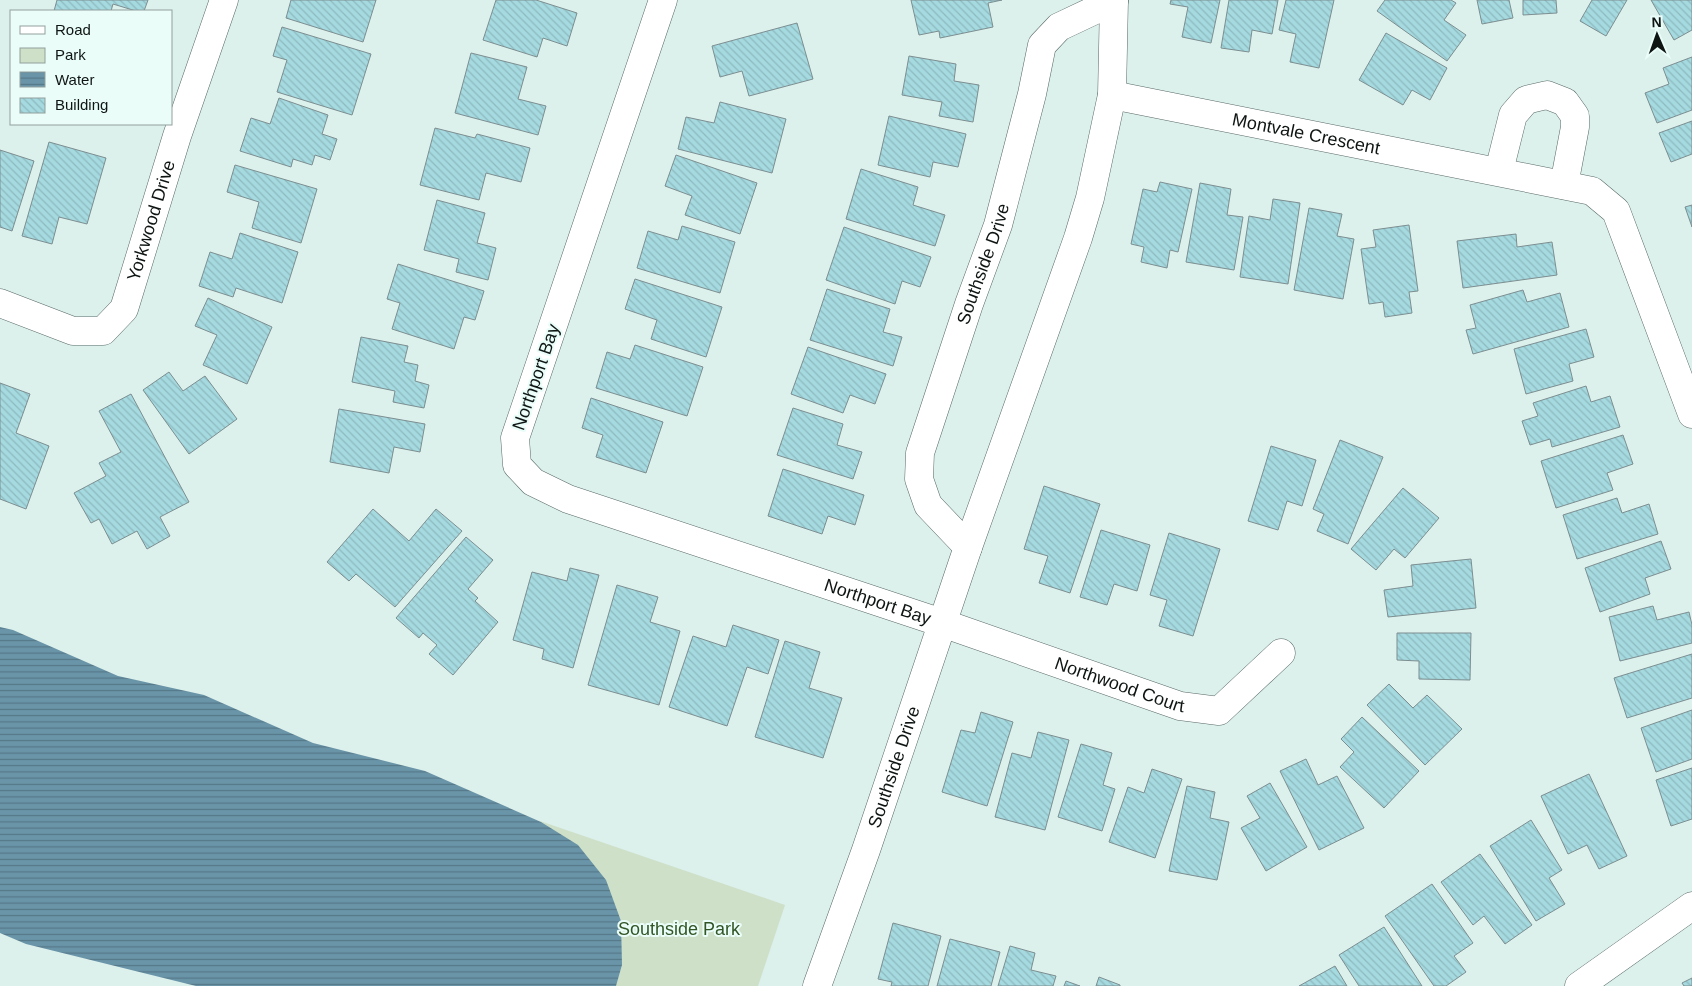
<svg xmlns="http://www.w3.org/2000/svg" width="1692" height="986" viewBox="0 0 1692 986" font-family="Helvetica,sans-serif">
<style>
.green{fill:#cee0c8}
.water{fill:url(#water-rules)}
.building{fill:url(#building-back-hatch);stroke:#7c8e90}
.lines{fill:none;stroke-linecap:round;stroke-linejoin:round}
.minor-casing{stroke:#586966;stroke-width:29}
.minor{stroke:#fff;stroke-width:28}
.labels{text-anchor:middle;stroke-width:4;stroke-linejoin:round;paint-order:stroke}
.street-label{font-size:18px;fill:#0e1513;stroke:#eafdf9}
.park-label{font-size:18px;fill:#325525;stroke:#eafdf9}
</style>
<defs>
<pattern id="water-rules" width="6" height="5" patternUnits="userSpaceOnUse" patternTransform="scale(1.25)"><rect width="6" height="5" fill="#6a95a9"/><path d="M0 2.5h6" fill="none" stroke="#567888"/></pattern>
<pattern id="building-back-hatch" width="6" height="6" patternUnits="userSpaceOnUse" patternTransform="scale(1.25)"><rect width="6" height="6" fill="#a5dae0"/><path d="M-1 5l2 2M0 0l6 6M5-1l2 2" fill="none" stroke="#8dbabf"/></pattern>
</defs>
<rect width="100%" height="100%" fill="#dcf0ec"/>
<path class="green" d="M540,821L785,905L758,986H616L622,965Z"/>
<path class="water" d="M0,627L13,630L118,676L204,695L313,743L425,771L541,822L578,845L606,880L621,921L622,965L616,986H196L26,944L0,933Z"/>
<path class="building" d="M57,0H148L144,11H136L113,4L111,11H54Z
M291,0H376L363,42L286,18Z
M496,0H536L577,13L567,46L543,38L537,57L483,40Z
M911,0H1002L988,3L993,27L940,38L939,31L919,35Z
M1171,0H1220L1211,43L1182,37L1188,7L1170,4Z
M1229,0H1278L1272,34L1252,30L1249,52L1221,48Z
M1286,0H1334L1319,68L1290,62L1296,34L1279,30Z
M1385,0H1451L1456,3L1444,20L1466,35L1447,61L1377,11Z
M1477,0H1509L1513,18L1482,24Z
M1523,0H1556L1557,13L1523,15Z
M1592,0H1627L1606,36L1580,21Z
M1651,0H1692V30L1674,40Z
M797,23L813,79L749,96L742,71L720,77L712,46Z
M282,27L371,54L352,115L277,92L287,60L273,56Z
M1386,33L1447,68L1430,100L1412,90L1403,105L1359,80Z
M471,53L527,67L518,99L546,106L538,135L455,113Z
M909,56L956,64L954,81L979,85L973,122L939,116L942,102L902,95Z
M1692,57V110L1657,123L1645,93L1669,84L1663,68Z
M279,98L328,115L322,134L337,139L330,160L315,155L312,165L293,159L291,167L240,151L251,118L270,124Z
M720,102L786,119L772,173L678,149L686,117L714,123Z
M889,116L966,134L958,167L933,162L930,177L878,165Z
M1692,121V154L1671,162L1659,133Z
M435,128L475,138L477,134L530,148L521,182L486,173L479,200L420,185Z
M49,142L106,158L87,224L59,217L52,244L22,236Z
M0,150L34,161L12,231L0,227Z
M676,155L757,183L740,234L685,215L692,196L665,186Z
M235,165L317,189L301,243L252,228L259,202L227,192Z
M861,169L918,187L913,205L945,215L935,246L846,219Z
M1160,182L1192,189L1178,252L1170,250L1167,268L1141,262L1144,247L1131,244L1143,189L1157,192Z
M1200,183L1231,189L1227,215L1243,217L1234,270L1186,262Z
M1273,199L1300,203L1288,284L1240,277L1249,216L1270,220Z
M437,200L485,213L477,243L496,248L488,280L456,272L459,259L424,250Z
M1692,205V227L1685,207Z
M1309,208L1342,214L1337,236L1354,239L1343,299L1294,290Z
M1409,225L1418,291L1409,292L1412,313L1385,317L1383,302L1369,304L1361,249L1376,247L1373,230Z
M682,226L735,242L720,293L637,268L648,231L678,240Z
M844,227L931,257L920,287L902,281L895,304L826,280Z
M240,233L298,252L282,303L236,288L233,297L199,286L210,252L232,259Z
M1516,234L1517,247L1552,242L1557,275L1463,288L1457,241Z
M398,264L484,291L475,320L464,317L454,349L392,329L400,303L387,299Z
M635,279L722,307L706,357L651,339L657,320L625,309Z
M827,289L890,309L883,332L902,337L893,366L810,340Z
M1523,290L1527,302L1560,293L1569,327L1473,354L1466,330L1476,328L1470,305Z
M208,298L272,327L247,384L203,365L217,335L195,326Z
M1586,329L1594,357L1569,364L1573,381L1526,394L1514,349Z
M361,337L408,346L404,362L418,365L415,381L429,385L424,408L393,402L395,391L352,382Z
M635,345L703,367L687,416L596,388L607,352L630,359Z
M808,347L886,374L875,404L850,395L843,413L791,394Z
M169,372L183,391L205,376L237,419L189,454L143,390Z
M0,383L30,394L16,433L49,446L26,509L0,499Z
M1586,386L1591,402L1610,396L1620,427L1552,447L1550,439L1530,445L1522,421L1538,416L1533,403Z
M131,394L189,502L160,517L170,536L147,549L137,531L112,544L99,519L91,523L74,493L106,476L99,463L121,452L99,411Z
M591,398L663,422L646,473L596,457L603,435L582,428Z
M793,408L843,424L837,445L862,452L853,479L777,455Z
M339,409L425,424L420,452L394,447L389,473L330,462Z
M1623,435L1633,464L1607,473L1613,490L1556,508L1541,461Z
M1340,440L1383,457L1348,544L1317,531L1324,514L1313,509Z
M1271,446L1316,460L1302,506L1287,501L1278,530L1248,521Z
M783,469L864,495L855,525L828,516L822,534L768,516Z
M1044,486L1100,504L1070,593L1039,583L1048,556L1024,549Z
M1403,488L1439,518L1405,558L1394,549L1376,570L1351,549Z
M1617,498L1622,513L1649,504L1658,534L1577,559L1563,515Z
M373,509L409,541L436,509L462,531L395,607L356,574L349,581L327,562Z
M1101,530L1150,545L1137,591L1114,584L1107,605L1080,597Z
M1169,533L1220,549L1193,636L1159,626L1167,600L1150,595Z
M466,537L493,560L468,589L478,598L475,601L498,622L453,675L429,654L437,645L423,633L419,638L396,618Z
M1661,541L1671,569L1645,578L1650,594L1600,612L1585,568Z
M1471,559L1476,608L1388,617L1384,590L1413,586L1411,565Z
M570,568L599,575L573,668L542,659L544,649L513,640L532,572L567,581Z
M617,585L658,597L650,622L680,631L659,705L588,685Z
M1653,606L1657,620L1689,612L1692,625V643L1620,661L1609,617Z
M733,625L779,640L768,674L747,667L727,726L669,707L693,636L726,647Z
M1397,633H1471L1470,680L1419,679V661L1397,660Z
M785,641L820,652L809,688L842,698L823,758L755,737Z
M1692,654V698L1627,718L1614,678Z
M1389,684L1413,708L1427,695L1462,729L1425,765L1367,705Z
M1692,710V759L1656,772L1641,728Z
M981,712L1013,722L987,806L942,792L961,730L975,733Z
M1362,717L1419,771L1384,808L1340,767L1354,752L1341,739Z
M1038,732L1069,740L1045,830L995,817L1012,753L1031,758Z
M1081,744L1112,753L1103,785L1115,789L1102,831L1058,817Z
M1306,759L1318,785L1337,776L1364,828L1319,850L1280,771Z
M1692,768V819L1671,826L1656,780Z
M1152,769L1182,779L1155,858L1109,842L1128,787L1144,793Z
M1589,774L1627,856L1599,869L1587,845L1568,854L1541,796Z
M1270,783L1307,847L1266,871L1241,828L1260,818L1247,796Z
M1187,786L1215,792L1210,818L1229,822L1217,880L1169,871Z
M1531,820L1562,870L1549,878L1565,904L1536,921L1490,846Z
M1480,854L1532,925L1505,944L1484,916L1473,925L1441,882Z
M1432,884L1473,943L1454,956L1466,972L1446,986H1434L1385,916Z
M893,923L941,936L928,986H891L892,982L878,979Z
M1384,927L1422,986H1359L1339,955Z
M950,939L1000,952L991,986H937Z
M1010,946L1035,953L1031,970L1056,976L1053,986H998Z
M1335,966L1347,986H1299Z
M1099,977L1120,985V986H1096Z
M1692,978V986H1684L1682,983Z
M1066,981L1080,986H1064Z"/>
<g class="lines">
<defs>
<g id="minor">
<path id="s1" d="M663,0L515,438L517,465L533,482L568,499L942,623L1180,706L1219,711L1281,653"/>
<path id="s2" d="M1112,95L1592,191L1616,211L1692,414"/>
<path d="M1499,171L1513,115L1526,100L1547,95L1565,102L1575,116V127L1564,185"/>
<path id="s3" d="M0,303L73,331H103L124,309L177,136L224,0"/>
<path id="s4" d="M968,547L928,505L919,479L920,453L969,304L998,225L1032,94L1042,45L1059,27L1114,1"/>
<path id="s5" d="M817,986L866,850L968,547L1078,238L1090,198L1112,95L1114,0"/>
<path d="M1579,986L1692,906"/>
</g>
</defs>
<use href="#minor" class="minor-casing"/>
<use href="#minor" class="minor"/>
</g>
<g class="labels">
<g class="street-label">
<text dy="6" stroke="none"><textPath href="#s2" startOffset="198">Montvale Crescent</textPath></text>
<text dy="6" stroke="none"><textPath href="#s3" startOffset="231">Yorkwood Drive</textPath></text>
<text dy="6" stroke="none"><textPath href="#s4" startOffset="311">Southside Drive</textPath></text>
<text transform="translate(536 377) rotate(-71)" y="6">Northport Bay</text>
<text dy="6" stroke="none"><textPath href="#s1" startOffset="878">Northport Bay</textPath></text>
<text dy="6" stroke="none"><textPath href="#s1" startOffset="1134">Northwood Court</textPath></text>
<text dy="6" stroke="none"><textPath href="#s5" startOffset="232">Southside Drive</textPath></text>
</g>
<g class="park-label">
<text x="679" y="935">Southside Park</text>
</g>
</g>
<rect x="10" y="10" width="162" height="115" fill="#eafdf9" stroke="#92a09d"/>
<rect x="20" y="26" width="25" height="8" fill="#ffffff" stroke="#92a09d"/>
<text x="55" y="35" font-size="15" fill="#0e1513">Road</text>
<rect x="20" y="48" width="25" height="15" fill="#cee0c8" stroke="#92a09d"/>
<text x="55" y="60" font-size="15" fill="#0e1513">Park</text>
<rect x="20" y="72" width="25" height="15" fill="url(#water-rules)" stroke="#92a09d"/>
<text x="55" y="85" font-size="15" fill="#0e1513">Water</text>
<rect x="20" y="98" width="25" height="15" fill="url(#building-back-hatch)" stroke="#92a09d"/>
<text x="55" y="110" font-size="15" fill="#0e1513">Building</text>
<g transform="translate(1657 35) rotate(358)" stroke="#eafdf9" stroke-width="4" paint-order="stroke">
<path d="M0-4L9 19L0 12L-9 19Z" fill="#0e1513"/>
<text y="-8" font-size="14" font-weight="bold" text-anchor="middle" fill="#0e1513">N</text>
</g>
</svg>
